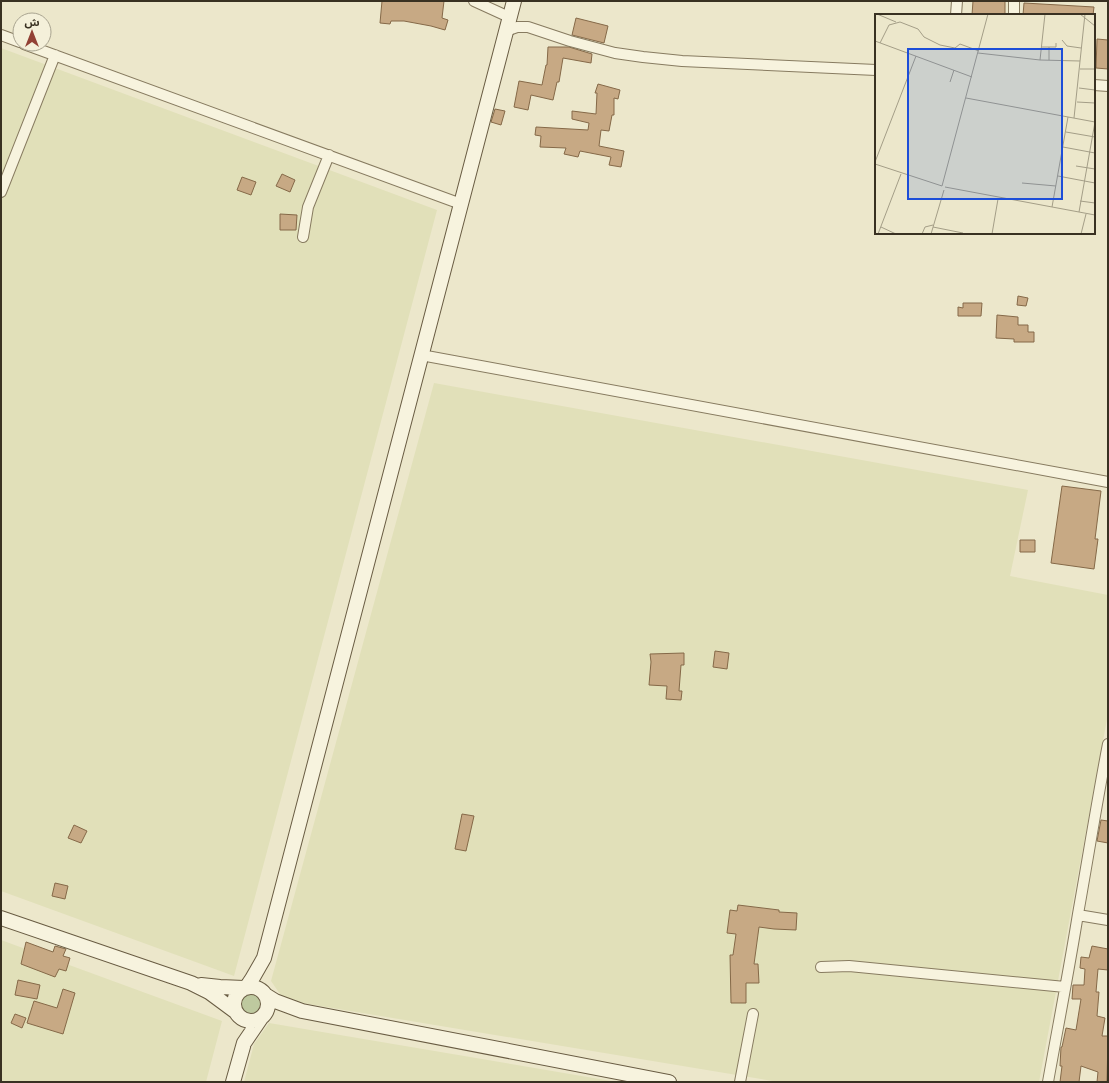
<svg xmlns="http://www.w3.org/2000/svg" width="1109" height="1083" viewBox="0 0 1109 1083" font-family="Bitter,'Noto Sans Arabic',serif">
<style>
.farmland{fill:#e1e0b9}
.green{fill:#bec99f}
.building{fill:#c7a984;stroke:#856948}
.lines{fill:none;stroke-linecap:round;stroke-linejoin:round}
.street-casing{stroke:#877b60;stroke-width:12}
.secondary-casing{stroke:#695c43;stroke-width:16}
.street{stroke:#f7f3de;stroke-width:10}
.secondary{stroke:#f7f3de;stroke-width:14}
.inset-road{fill:none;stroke:#a49e87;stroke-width:1}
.view{fill:#1d4ed8;fill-opacity:0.15;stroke:#1d4ed8;stroke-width:2}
.inset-edge{fill:none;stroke:#393122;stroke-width:2}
</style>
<rect width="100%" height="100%" fill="#ece7cb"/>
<path class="farmland" d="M1,48L437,210L234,976L1,891Z
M434,383L1028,490L1010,576L1108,595V714L1039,1082H779L284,1000L271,981Z
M1,940L222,1021L206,1082H1Z
M269,1023L617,1082H244L254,1044Z"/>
<path class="green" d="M239 1003a12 12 0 1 1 24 0a12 12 0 1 1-24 0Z"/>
<path class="building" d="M382,1H444L442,18L448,20L445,30L431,26L404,21H391L390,24L380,23Z
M973,1H1005V15H972Z
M1024,3L1094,7L1093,15H1023Z
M576,18L608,26L604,43L572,35Z
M1097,39L1108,40V69L1096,68Z
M548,47H569L592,54L591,63L563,58L559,82H557L553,100L531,95L528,110L514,107L519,81L542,85L546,65H547Z
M598,84L620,90L618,99L614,98V115H612L609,131L601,130L599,146L624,151L621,167L609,165L611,157L580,151L578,157L564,154L566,148L540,147L541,136L535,135L536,127L588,130L589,123L572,119V111L596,114L597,93H595Z
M495,109L505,111L501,125L491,122Z
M282,174L295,180L290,192L276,186Z
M242,177L256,182L251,195L237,190Z
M280,214L297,215L296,230H280Z
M1018,296L1028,298L1026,306L1017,305Z
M963,303H982L981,316H958V307L963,308Z
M997,315L1018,317V325H1028V332H1034V342H1014V339L996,338Z
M1062,486L1101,491L1095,539H1098L1094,569L1051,563Z
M1020,540H1035V552H1020Z
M715,651L729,653L727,669L713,667Z
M684,653V665H681L679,691H682L681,700L666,699L667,686L649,685L651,662L650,654Z
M462,814L474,816L466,851L455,849Z
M1101,820L1108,821V843L1097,841Z
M74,825L87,831L81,843L68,838Z
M55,883L68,886L65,899L52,896Z
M738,905L779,910V912L797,913L796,930L774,929L759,927L754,964H758L759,983H746V1003H731L730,955H733L736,934L727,933L730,910L737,911Z
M26,942L53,952L55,946L66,949L63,956L70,958L66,971L59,969L55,977L21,964Z
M1092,946L1108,949V970L1098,969L1096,992H1099L1097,1016L1105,1018L1102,1036H1108L1107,1082H1097L1098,1072L1081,1066L1079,1082H1060L1062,1066H1060L1061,1047H1062L1066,1028L1076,1030L1081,999H1072L1073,985H1084L1085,969L1080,968L1081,957L1089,958Z
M18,980L40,985L37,999L15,995Z
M63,989L75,993L63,1034L27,1023L34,1001L57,1008Z
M15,1014L26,1018L22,1028L11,1023Z"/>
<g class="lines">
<defs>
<path id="street" d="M474,1L509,17
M956,15L957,1
M1014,15V1
M506,31L517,27H528L570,41L615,53L643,57L682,61L876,70
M1,35L20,42
M24,44L461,204
M1094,85L1108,86
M1,192L55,55
M303,237L308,207L329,155
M421,355L1108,482
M1078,915L1108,920
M821,967L849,966L1065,987
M740,1082L753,1014
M1048,1082C1058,1026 1069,970 1078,914C1088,858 1097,801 1108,744"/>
<path id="secondary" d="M1,918L191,983L209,992L236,1012
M201,985L220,987L244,988
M234 1004a17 17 0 1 1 34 0a17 17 0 1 1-34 0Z
M246,988L252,979L264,958L514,1
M267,996L275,1001L302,1011L669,1082
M233,1082L244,1043L261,1018"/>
</defs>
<use href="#street" class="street-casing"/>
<use href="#secondary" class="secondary-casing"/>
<use href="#street" class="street"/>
<use href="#secondary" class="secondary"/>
</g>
<g transform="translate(875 14)">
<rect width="220" height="220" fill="#ece7cb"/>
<path class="inset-road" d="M2,0L21,8M170,0L165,46L205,47M205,0L220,12M187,26L192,32L206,34M0,27L97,63M5,29L14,11L25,8L43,15L49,23L65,31L80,34L85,30L104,37M166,33H181V29M103,39L165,46M174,46V33M205,55H220M75,68L79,56M204,74L220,76M91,84L220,108M202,88L220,89M199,104L210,0M191,118L220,123M188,133L220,139M0,148L41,42M0,150L67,172M201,152L220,155M183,162L220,169M147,169L181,172M67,172L113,0M70,173L220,201M205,187L220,189M177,193L193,103M204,198L220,108M6,213L21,220M58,213L88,219M3,220L26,160M47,220L50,213L58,211M56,220L69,176M117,220L123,185M206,220L211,200"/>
<path class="view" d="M33,35H187V185H33Z"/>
<rect width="220" height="220" class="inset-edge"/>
</g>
<rect width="1109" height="1083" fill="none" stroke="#393122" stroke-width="4"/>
<g transform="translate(32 32)"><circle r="19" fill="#f4f0da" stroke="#a9a490"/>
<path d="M0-3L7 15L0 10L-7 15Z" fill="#924135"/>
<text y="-6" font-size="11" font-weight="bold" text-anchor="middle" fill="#393122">ش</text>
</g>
</svg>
